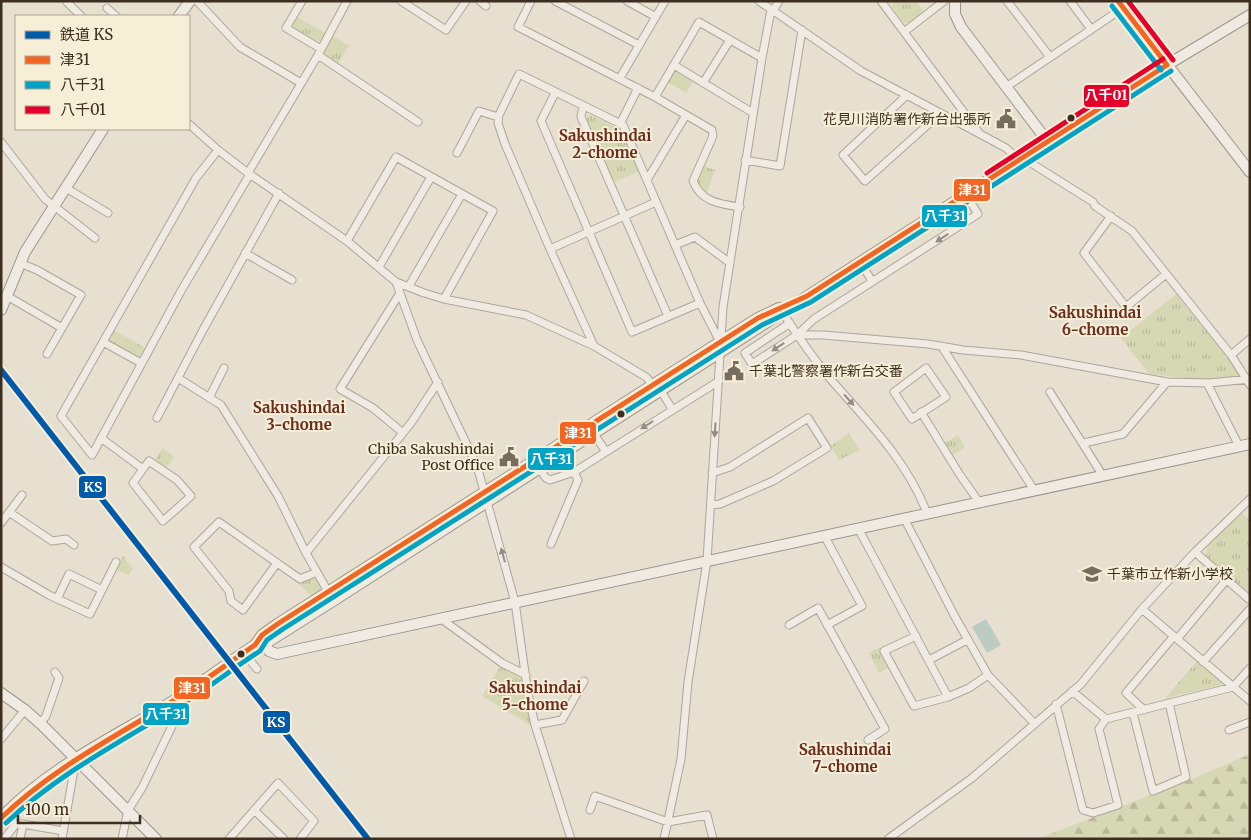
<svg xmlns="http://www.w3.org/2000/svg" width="1251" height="840" viewBox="0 0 1251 840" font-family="Merriweather,'Noto Sans JP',serif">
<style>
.forest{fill:url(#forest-firs)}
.park{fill:url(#park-tufts)}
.water{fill:#bcccc2}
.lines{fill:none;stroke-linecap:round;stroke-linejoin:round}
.street-casing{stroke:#ada599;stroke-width:9}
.secondary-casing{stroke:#9c958a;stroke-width:12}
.street{stroke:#efebe3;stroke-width:7}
.secondary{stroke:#efebe3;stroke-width:10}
.bus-1-casing{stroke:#f7eed8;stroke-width:9}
.bus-2-casing{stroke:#f7eed8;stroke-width:9}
.bus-3-casing{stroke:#f7eed8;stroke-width:9}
.bus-1{stroke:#f26522;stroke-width:5}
.bus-2{stroke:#03a3c5;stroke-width:5}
.bus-3{stroke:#e4002b;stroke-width:5}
.rail-1-casing{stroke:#f7eed8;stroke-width:10}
.rail-1{stroke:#005aaa;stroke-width:6}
.oneway{fill:#968c82}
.bus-dot{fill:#3d2e20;stroke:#f7eed8;stroke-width:2}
.labels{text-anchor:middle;stroke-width:4;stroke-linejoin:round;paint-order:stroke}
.poi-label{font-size:14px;fill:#3d2e20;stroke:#f7eed8;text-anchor:end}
.neighbourhood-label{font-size:15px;font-weight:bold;fill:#6b2e1e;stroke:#f7eed8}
.line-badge{stroke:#f7eed8;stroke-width:2}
.badge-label{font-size:14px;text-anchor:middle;font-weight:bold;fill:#fff}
</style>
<defs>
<pattern id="forest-firs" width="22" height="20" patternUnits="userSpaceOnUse" patternTransform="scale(1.25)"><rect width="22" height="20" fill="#d6d7b3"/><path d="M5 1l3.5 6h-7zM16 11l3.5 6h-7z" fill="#b9b99a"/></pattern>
<pattern id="park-tufts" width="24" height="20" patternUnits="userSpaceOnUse" patternTransform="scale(1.25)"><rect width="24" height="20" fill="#d6d7b3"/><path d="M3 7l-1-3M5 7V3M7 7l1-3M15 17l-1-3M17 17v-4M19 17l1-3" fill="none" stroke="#b9b99a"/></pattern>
</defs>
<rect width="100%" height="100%" fill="#e7e0d1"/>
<path class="forest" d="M1250,754V839H1037L1190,780Z"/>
<path class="park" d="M893,1H916L924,11L908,23H904L892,7Z
M297,17L326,33L321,41H317L294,28L293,25Z
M332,35L349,46L338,63L326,55L324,50Z
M673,72H677L693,81L686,93L668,82Z
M590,115L619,129L623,134L640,171L614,182L586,119Z
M704,166L715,170L707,193C693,183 698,181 704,166Z
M1176,294L1241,374L1240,377L1204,380L1149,374L1121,338Z
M114,330L145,348L140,358H138L109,342V339Z
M849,433L860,450L839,460L831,446Z
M958,435L965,447L953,455L945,443Z
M163,448L174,457L166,468L155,460Z
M1241,512L1250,521V594L1206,559L1207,546Z
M123,556L133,569L129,575L116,570Z
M313,578L316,579L321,586L320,590L311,596L299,584Z
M880,647L891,666L879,673L869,653Z
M1198,660L1222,681L1221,685L1165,698Z
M501,665L522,677L524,680L533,727L482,696Z"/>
<path class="water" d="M986,619L1001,645L987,653L972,627Z"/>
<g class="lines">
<defs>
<path id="street" d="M66,1L81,16
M197,1L240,47L301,83
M302,1L286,28L321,49
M401,1L446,30L466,1
M480,1L486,6
M531,1L518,27L655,97L712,130L713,136L693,181C701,202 720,204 740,207
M555,1L639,45
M627,1L656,17
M759,1L861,71L980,134
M881,1L980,134L1006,148L1020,161
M1007,1L1050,57
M1070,1L1091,29
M107,8L116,16
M773,11L779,1
M904,32L944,1
M318,55L418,122
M674,65L753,113
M620,78L665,1
M703,83L730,40
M1006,87L1123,8
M555,93L541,121L632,332L700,303
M907,95L843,155L865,181L941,113
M655,97L699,22L762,58
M583,106L581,117L668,316
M189,124L218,150L248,173L347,241L396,282L417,340L477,466L515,602L528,694L535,725L571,839
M620,124L638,88
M1,142L45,199L95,238
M218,150L196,178L61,416L92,455L181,291L250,174
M457,153L479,111L498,117
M1025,157L1031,163L1093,202L1095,206L1132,231L1231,355L1250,385
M745,160L780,166L802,30
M248,173L318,55L347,1
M647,180L686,115
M66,188L108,213
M1111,216L1084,253L1126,307L1166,274
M347,241L396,157L493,211L444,299
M675,245L695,237L730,263
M550,249L656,202
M245,253L292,280
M860,262L872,281
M379,267L431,177
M396,282L424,293L444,299L526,315L594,346L646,377L653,385L661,391L672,409
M409,286L462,194
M400,293L340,389L373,408L403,433
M7,296L62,328L81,295L37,270L20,263
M781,310C797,335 814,360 833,382C869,423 907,461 927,513
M790,323L745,353L752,364L797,335L814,319L978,214L966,195
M797,335H823L928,344L963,350L1021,355L1167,382L1209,383L1250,379
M103,342L141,363
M594,346L550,249L505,144L498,123L499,115L519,74L623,125L700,303L720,342
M942,347L1034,490
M47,354L62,328
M1231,355L1250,339
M926,368L946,397L912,419L894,392Z
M178,378L221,405L278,496L306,553L330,595
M1207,383L1239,446
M1050,392L1103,476
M209,398L224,368
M921,412L960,475L979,502
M157,418L203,330L279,193
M592,431L606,452
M101,438L143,469L133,483L163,521L191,496L177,480L149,461L143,469
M1084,443L1123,434L1167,382
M540,470L546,478L550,480L574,472L719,381
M711,505L720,504L773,481L827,448L808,418L730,467L712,473
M9,512L52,541L66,539L74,545
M904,518L954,615L988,675L1034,723
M1,523L22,495
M858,528L948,697
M824,535L862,606L827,625
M551,544L578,480L574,472
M1195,552L1250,600
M306,553L411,423L438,382
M277,563L243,610L231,601L229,591L194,547L219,522L300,579L317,572
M1,567L49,595L90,614L116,562
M57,599L69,574L102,590
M1142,609L1250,701
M440,618L502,663L526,675
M789,625L818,608L885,729L868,740
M916,636L884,651L914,706L948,697L969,688L988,675
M1177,639L1227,579
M244,653L257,669
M929,660L967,640
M1203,662L1250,609
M1072,691L1106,719L1233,687L1250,668
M1056,704L1083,810L1093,813L1118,805L1099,729L1106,719
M1144,710L1126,693L1174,636
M1133,713L1153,791L1186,777L1169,703
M40,724L46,716L59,678L55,672
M535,725L562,720L584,681
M1229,730L1250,722
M1,739L25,710
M254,810L284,839
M590,810L595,796L668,822L707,815L713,839
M4,839L16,824H23L63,831
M20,839L23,824
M62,839L76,758
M122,839L128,810L142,788L174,722L177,712L176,699
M229,839L278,783L314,821L300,839
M664,839L681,759L688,682L707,561L723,307L762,58L771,10
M888,839L972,778L1081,684L1142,609L1195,552L1250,499"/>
<path id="secondary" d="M955,1V14L961,27L1048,142
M1118,1L1250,172
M179,16L190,1
M1,310L25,252L103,129
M264,643L269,651L277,654L1250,444
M255,645L262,635L279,623L734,333L758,318L779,308
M1,693L25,710L42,725L156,839
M1,818C49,767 114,737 173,701C201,684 227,663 255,645L268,642L333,601L1167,65L1250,15"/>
</defs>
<use href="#street" class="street-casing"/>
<use href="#secondary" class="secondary-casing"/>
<use href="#street" class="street"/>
<use href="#secondary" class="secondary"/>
<defs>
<path id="bus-1" d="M1118,1L1167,65
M1,818C53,768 113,738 173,701C202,683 228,663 255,645L262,635L279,623L758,318L807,296L1167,65"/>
<path id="bus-2" d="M1112,6L1161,70
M6,823C58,774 117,744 177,707C206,690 232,669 260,651L267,640L283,629L762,325L811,302L1171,71"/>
<path id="bus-3" d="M1128,1L1173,60
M987,173L1163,59"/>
</defs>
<use href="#bus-1" class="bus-1-casing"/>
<use href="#bus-2" class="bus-2-casing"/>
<use href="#bus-3" class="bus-3-casing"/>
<use href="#bus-1" class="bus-1"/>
<use href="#bus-2" class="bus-2"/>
<use href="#bus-3" class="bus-3"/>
<defs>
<path id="rail-1" d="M1,370L368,839"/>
</defs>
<use href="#rail-1" class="rail-1-casing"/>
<use href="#rail-1" class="rail-1"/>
</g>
<defs><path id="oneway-solid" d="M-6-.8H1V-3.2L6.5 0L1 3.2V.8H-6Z" transform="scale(1.25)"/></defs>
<g class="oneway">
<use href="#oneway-solid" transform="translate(942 238) rotate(147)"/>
<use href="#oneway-solid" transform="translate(778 347) rotate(147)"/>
<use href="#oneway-solid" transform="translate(849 400) rotate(48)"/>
<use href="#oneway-solid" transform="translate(647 425) rotate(148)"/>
<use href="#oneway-solid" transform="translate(715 430) rotate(94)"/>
<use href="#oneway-solid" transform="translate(503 555) rotate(-105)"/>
</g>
<defs>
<symbol id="civic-bare" viewBox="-9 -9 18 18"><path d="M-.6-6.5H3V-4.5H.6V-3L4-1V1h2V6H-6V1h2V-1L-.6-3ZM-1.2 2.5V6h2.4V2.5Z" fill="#786c5e" stroke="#f7eed8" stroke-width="2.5" paint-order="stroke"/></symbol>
<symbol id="school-bare" viewBox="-9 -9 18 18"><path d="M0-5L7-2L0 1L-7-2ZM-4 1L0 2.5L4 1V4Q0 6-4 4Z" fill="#786c5e" stroke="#f7eed8" stroke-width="2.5" paint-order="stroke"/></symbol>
</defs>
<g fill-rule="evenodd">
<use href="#civic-bare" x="992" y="105" width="28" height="28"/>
<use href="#civic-bare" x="720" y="357" width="28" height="28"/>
<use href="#civic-bare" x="495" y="443" width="28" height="28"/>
<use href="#school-bare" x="1078" y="560" width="28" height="28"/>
</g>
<g class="bus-dot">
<circle cx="1071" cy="118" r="4.5"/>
<circle cx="621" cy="414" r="4.5"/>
<circle cx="241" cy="654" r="4.5"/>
</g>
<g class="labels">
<g class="poi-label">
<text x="991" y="124">花見川消防署作新台出張所</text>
<text x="749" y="376" text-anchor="start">千葉北警察署作新台交番</text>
<text x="494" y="454">Chiba Sakushindai<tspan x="494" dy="16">Post Office</tspan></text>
<text x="1107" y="579" text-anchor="start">千葉市立作新小学校</text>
</g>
<g class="neighbourhood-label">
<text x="605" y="141">Sakushindai<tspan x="605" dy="17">2-chome</tspan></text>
<text x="1095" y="318">Sakushindai<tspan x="1095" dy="17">6-chome</tspan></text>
<text x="299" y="413">Sakushindai<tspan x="299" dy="17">3-chome</tspan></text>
<text x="535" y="693">Sakushindai<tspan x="535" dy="17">5-chome</tspan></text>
<text x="845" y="755">Sakushindai<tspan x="845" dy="17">7-chome</tspan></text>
</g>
</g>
<g class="line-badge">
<rect x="1083" y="84" width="47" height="24" rx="5" fill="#e4002b"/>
<rect x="953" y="178" width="38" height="24" rx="5" fill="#f26522"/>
<rect x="921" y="204" width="47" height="24" rx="5" fill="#03a3c5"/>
<rect x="559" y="421" width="38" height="24" rx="5" fill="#f26522"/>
<rect x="527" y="447" width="48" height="24" rx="5" fill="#03a3c5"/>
<rect x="78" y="475" width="29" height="24" rx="5" fill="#005aaa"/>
<rect x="173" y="676" width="38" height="24" rx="5" fill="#f26522"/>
<rect x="142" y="702" width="48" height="24" rx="5" fill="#03a3c5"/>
<rect x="262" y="710" width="29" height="24" rx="5" fill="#005aaa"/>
</g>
<g class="badge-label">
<text x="1106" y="100">八千01</text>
<text x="972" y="195">津31</text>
<text x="945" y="221">八千31</text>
<text x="578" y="438">津31</text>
<text x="551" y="464">八千31</text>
<text x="93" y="492">KS</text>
<text x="192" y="693">津31</text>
<text x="166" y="719">八千31</text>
<text x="276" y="727">KS</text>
</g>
<rect width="1251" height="840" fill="none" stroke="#3d2e20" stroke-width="5"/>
<rect x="15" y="15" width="175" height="115" fill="#f7eed8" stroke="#ada18e"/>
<rect x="25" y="31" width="25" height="8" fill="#005aaa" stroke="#ada18e"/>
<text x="60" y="40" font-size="15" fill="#3d2e20">鉄道 KS</text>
<rect x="25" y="56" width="25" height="8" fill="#f26522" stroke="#ada18e"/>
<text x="60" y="65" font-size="15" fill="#3d2e20">津31</text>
<rect x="25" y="81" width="25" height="8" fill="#03a3c5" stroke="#ada18e"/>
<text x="60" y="90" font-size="15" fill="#3d2e20">八千31</text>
<rect x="25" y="106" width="25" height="8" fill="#e4002b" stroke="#ada18e"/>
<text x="60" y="115" font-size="15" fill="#3d2e20">八千01</text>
<path d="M18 815v8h122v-8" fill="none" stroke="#3d2e20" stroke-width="2.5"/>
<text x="25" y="815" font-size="15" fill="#3d2e20" stroke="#f7eed8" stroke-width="4" paint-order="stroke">100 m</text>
</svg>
